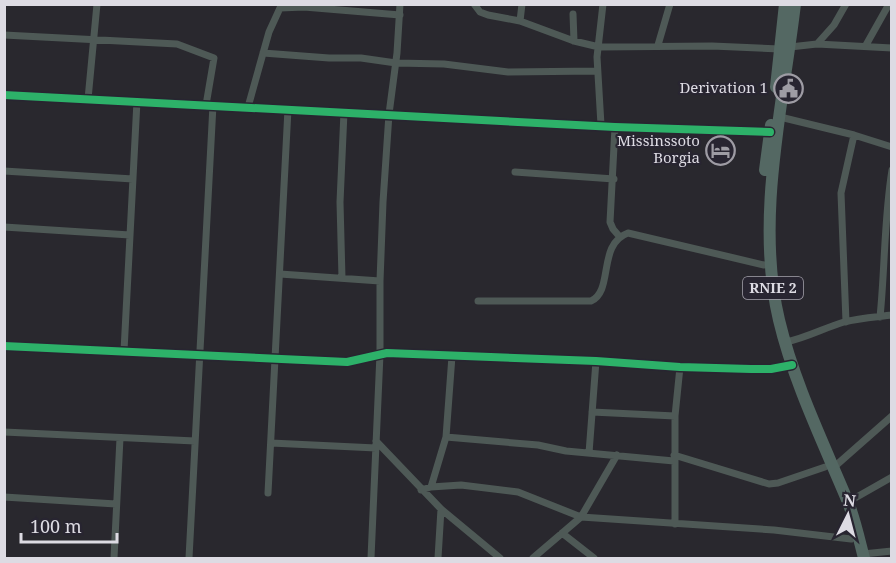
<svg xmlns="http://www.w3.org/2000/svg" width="896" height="563" viewBox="0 0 896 563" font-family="'Noto Serif',serif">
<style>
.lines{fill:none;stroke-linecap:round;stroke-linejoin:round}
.street{stroke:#4e5956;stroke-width:7}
.secondary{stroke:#4c5b57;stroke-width:9}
.highway{stroke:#546863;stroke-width:12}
.cycleway-casing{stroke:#282531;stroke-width:11}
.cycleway{stroke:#2db169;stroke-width:8}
.labels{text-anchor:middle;stroke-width:4.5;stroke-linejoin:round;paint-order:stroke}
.shield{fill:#282531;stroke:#a7a4ae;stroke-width:1.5}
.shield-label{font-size:14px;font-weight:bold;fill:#dddbe3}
.poi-label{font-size:15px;fill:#dddbe3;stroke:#282531;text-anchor:end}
</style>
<rect width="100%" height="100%" fill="#29282e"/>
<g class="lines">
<path class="street" d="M474,4L480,12L488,15L520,21L574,41L599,47L712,46L780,49
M573,14L574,41
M520,21L522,4
M4,35L177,44L214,58L206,105
M817,44L834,25L846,4
M658,45L670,4
M866,45L889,4
M790,47L817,44L892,48
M263,53L329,58H361L396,63L444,64L508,72L597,71
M4,95L615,127L770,132
M88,99L97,4
M248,107L269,32L280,8L304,7L400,15
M780,117L854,135L892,147
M601,125L597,57L603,4
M615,127L610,222L613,229L619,236
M4,171L133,179
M515,172L614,179
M4,227L130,235
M280,274L380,281
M342,278L340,202L344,112
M478,301H591C614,291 597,244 628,233L764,265
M880,317C885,268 884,219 892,170
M846,322L841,193L854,135
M786,342C806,338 824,328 844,322C859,318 876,317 892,315
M124,351L137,101
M452,356L446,437L538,445L566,451L674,461
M592,412L675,416
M4,432L195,441
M376,441L441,509L500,558
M271,443L376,448
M589,453L596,361
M674,455L769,484L778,483L825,467
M833,468L892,416
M431,487L446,437
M421,490L431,487L461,485L518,492L581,517L774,530L851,539
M268,493L288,109
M4,497L116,504
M848,502L892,477
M675,524V416L680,367
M562,533L594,558
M863,554L892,551
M114,558L120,438
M189,558L213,105
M371,558L380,354V281L383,202L389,114L397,53L400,4
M438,558L441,509
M533,558L581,517L617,455"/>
<path class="secondary" d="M4,346L347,362L387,353L596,361L680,367L751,369H771L792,365"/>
<path class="highway" d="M795,4C783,106 755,219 779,320C794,383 823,442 848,502C855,520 859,539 864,558
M776,87L785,4
M765,170L771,125"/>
<defs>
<path id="cycleway" d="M4,95L615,127L770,132
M4,346L347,362L387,353L596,361L680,367L751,369H771L792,365"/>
</defs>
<use href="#cycleway" class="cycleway-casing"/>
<use href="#cycleway" class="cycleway"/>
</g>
<defs>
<symbol id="civic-ring" viewBox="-11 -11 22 22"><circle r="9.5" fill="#282531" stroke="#9e9ca4" stroke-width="1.5"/><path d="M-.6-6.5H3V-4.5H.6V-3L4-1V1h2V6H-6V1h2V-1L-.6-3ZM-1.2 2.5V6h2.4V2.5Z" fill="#9e9ca4"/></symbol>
<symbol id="hotel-ring" viewBox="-11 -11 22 22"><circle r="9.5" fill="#282531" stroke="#9e9ca4" stroke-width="1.5"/><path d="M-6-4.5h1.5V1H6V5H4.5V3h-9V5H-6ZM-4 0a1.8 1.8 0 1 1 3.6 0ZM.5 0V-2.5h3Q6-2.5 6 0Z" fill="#9e9ca4"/></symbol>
</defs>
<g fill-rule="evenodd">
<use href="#civic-ring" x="772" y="72" width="33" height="33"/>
<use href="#hotel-ring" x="704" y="134" width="33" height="33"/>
</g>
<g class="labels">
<rect class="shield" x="743" y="277" width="60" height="22" rx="4.5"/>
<g class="shield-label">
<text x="773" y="293">RNIE 2</text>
</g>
<g class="poi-label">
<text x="768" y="93">Derivation 1</text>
<text x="700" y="146">Missinssoto<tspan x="700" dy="17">Borgia</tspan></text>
</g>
</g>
<rect width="896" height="563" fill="none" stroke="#dddbe3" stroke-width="12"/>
<g transform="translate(848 515) rotate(6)" stroke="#282531" stroke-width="4.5" paint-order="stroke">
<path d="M0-4.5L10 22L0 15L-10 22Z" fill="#dddbe3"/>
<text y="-9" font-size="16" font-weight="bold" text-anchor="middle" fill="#dddbe3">N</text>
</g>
<path d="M21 533v9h96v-9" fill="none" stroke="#dddbe3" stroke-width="3"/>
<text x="30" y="533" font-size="18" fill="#dddbe3" stroke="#282531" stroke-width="4.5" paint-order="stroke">100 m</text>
</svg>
